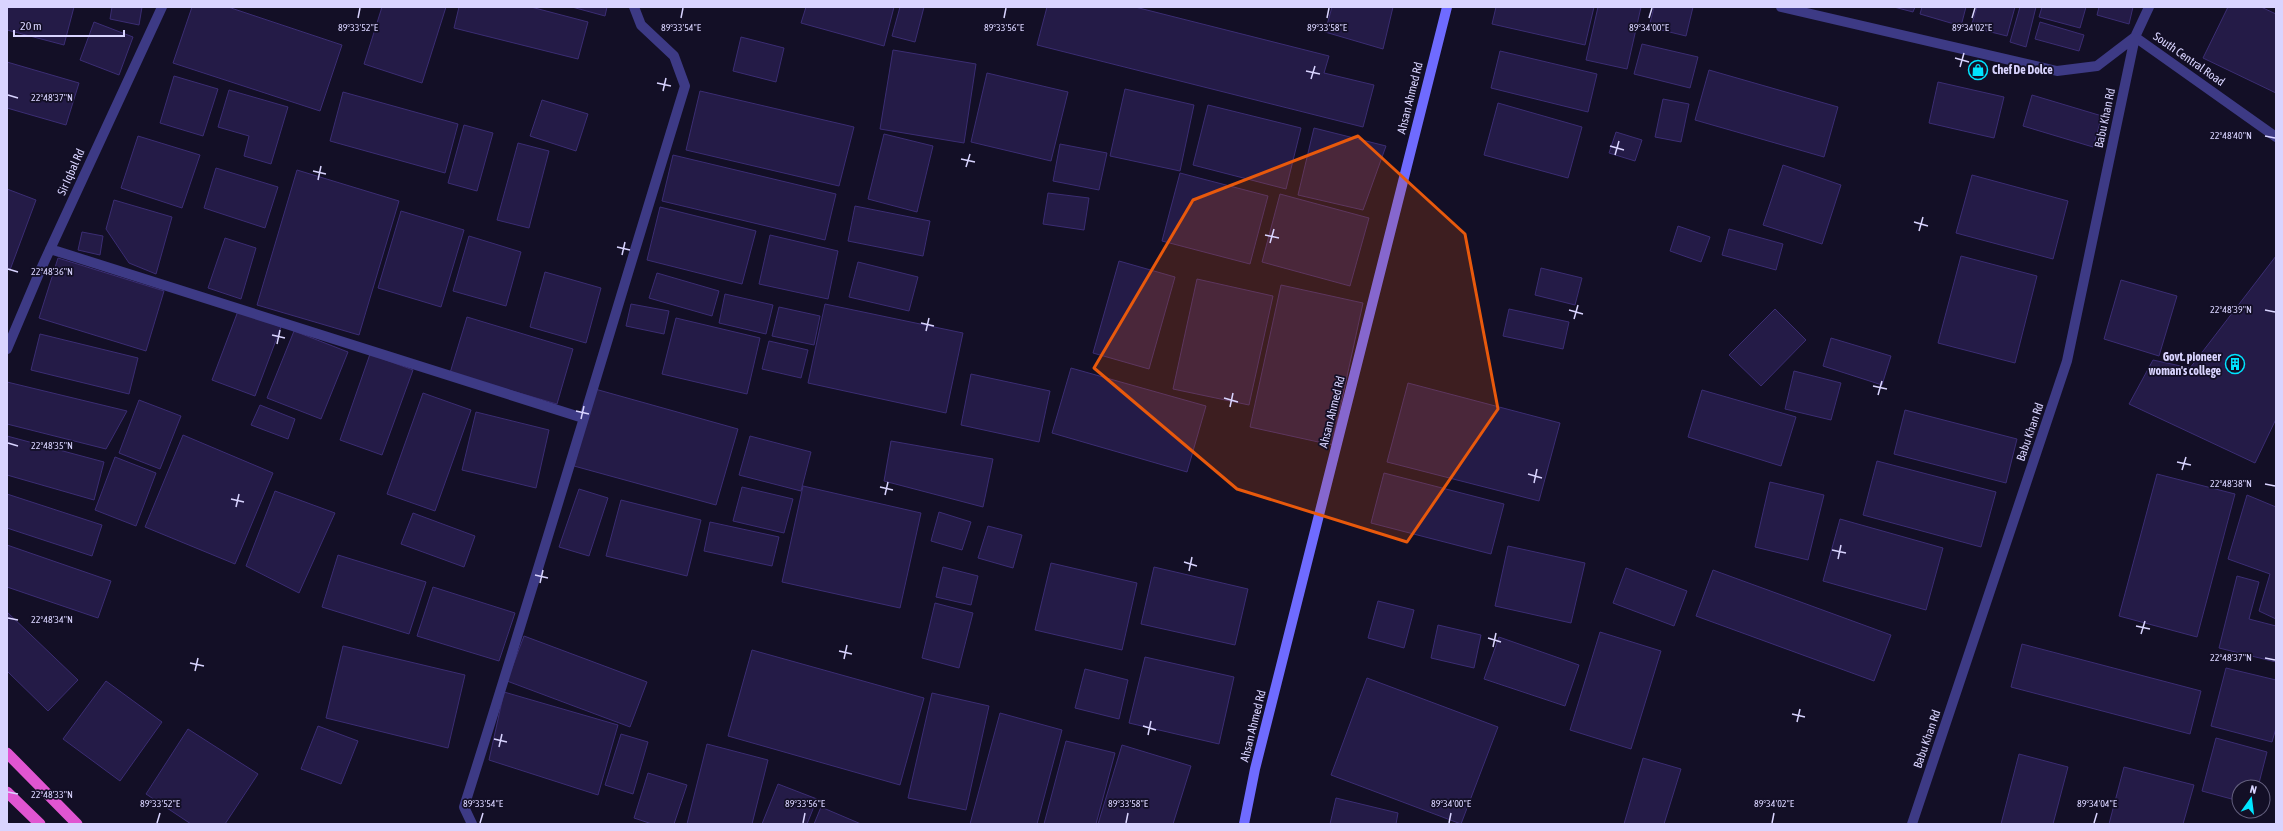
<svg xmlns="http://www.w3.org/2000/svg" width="2283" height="831" viewBox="0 0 2283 831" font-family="'Asap Condensed',sans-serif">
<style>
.building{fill:#241b47;stroke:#3b2d73}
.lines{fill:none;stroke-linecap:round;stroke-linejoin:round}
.minor{stroke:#3d3a85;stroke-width:10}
.tertiary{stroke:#3d3a85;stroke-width:10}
.secondary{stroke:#6f6bff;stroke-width:10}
.trunk{stroke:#e055d1;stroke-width:11}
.marked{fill:#e8590c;fill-opacity:0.2;stroke:#e8590c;stroke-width:3;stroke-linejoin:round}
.ticks{fill:none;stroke:#d9d4ff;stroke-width:1.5}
.labels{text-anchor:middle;stroke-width:3.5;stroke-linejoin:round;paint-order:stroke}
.street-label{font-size:12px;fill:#d9d4ff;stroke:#130f26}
.poi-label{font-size:12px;font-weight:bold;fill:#d9d4ff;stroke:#130f26;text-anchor:start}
.ticks-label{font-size:10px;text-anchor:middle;fill:#d9d4ff;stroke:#130f26;stroke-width:3.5;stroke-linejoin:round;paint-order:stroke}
</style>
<rect width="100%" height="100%" fill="#130f26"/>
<path class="building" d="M7,7H74L64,45L7,30Z
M112,7H142L139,25L110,19Z
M192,7H228L342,45L320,111L173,63Z
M382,7H446L422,83L364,64Z
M459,7H531L588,22L578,59L454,28Z
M572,7H607L605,16Z
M806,7H894L884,46L801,23Z
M900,7H924L915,42L892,36Z
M1047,7H1135L1329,56L1324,73L1374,85L1363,127L1037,45Z
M1332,7H1393L1383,49L1325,32Z
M1496,7H1594L1585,45L1492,24Z
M1598,7H1641L1627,69L1586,60Z
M1654,7H1693L1686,36L1649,27Z
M1894,7H1915L1913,12Z
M1922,7H1966L1961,26L1920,14Z
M1977,7H2015L2007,36L1971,27Z
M2020,7H2036L2026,47L2010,42Z
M2042,7H2086L2080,28L2039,17Z
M2099,7H2133L2129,24L2097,15Z
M2228,7H2261L2276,14V93L2203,58Z
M94,22L133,37L119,75L80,60Z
M2040,22L2084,35L2079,51L2035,39Z
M741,37L784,48L776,82L733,71Z
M1642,44L1698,57L1690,88L1634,74Z
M893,50L976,64L964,143L880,129Z
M1500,51L1597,74L1588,112L1491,88Z
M7,62L79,83L66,125L7,108Z
M1709,70L1838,107L1824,157L1695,120Z
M987,73L1068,92L1051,161L971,142Z
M174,76L218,89L203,136L160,123Z
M1938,82L2004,97L1994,138L1929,123Z
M1125,89L1194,105L1180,171L1110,156Z
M229,90L288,107L271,164L244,156L249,136L218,127Z
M700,91L854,127L839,186L686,150Z
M343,92L458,124L445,173L330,141Z
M2032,95L2102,116L2093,147L2023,126Z
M1663,99L1689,104L1681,142L1655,137Z
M542,100L588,114L576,151L530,136Z
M1498,103L1582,127L1568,178L1484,155Z
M1208,105L1301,128L1286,189L1193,165Z
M464,125L493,133L477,191L448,183Z
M1314,128L1386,146L1363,210L1298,195Z
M1616,132L1642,140L1635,161L1609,153Z
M884,134L933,146L917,212L868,199Z
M138,136L200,155L182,208L121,188Z
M518,143L549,151L529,228L497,220Z
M1060,144L1107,153L1099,190L1053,181Z
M673,155L836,194L825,240L662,201Z
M1783,165L1841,185L1822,244L1763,225Z
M216,168L278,187L265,228L204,208Z
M297,170L399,201L359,335L257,305Z
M1180,173L1268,196L1250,264L1162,241Z
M1972,175L2068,201L2053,259L1956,233Z
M7,189L36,200L10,270L7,269Z
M1048,193L1089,198L1084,230L1043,224Z
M1280,194L1369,218L1350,286L1262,262Z
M114,200L172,217L156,274L129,263L106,229Z
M855,206L930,221L923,256L848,241Z
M660,207L756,231L742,284L647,260Z
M401,211L464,230L441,307L378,288Z
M1678,226L1710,237L1701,262L1670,251Z
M1729,229L1783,244L1776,270L1722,255Z
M82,232L103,236L100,255L78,250Z
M770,235L838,251L828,299L759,284Z
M469,236L521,252L506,306L453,291Z
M225,238L256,248L241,299L208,288Z
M1961,256L2037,276L2015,363L1938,343Z
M2276,256V419L2255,463L2129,404L2153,360L2190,368Z
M58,258L164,291L146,351L39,318Z
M1119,261L1175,277L1149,369L1093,353Z
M858,262L918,277L909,311L849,297Z
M1541,268L1582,278L1575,305L1535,295Z
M545,272L601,288L586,343L530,327Z
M657,273L719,291L712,316L649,298Z
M1197,279L1273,296L1249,405L1173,389Z
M2121,280L2177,296L2159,356L2104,339Z
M1281,285L1363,303L1332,445L1250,427Z
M725,294L773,305L766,334L719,323Z
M631,304L669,311L664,334L626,326Z
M825,304L963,333L946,413L808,383Z
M779,307L820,316L814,345L772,336Z
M1509,309L1569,322L1563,349L1503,336Z
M1775,309L1806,340L1761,386L1729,355Z
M238,311L281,327L255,396L212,380Z
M467,317L573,349L557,404L450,373Z
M676,318L760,338L747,394L662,374Z
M294,331L348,352L321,419L267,398Z
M40,334L138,358L129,394L31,370Z
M1831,338L1891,356L1882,385L1823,366Z
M769,341L808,350L801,378L762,369Z
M370,354L413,370L382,455L340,440Z
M1071,368L1206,406L1187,472L1052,433Z
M1794,371L1841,383L1831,420L1785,409Z
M971,374L1050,391L1039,442L961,425Z
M7,382L127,411L106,449L7,424Z
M1408,383L1560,423L1539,501L1387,462Z
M595,389L738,429L716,505L574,466Z
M1702,390L1796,417L1781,466L1688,437Z
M423,393L471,410L435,511L387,494Z
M139,400L181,416L160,469L119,453Z
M260,405L295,419L288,439L251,425Z
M1905,410L2017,439L2006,483L1894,454Z
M476,412L549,430L536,488L462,470Z
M183,435L273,473L235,564L145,527Z
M7,436L104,462L94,500L7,475Z
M750,436L811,452L801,491L739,475Z
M891,441L993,459L983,507L884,481Z
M115,457L156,473L136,526L95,510Z
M1877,461L1996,492L1981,547L1863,515Z
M1384,473L1504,504L1491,554L1371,523Z
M2157,474L2235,494L2197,637L2119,616Z
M1770,482L1824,495L1808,560L1755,547Z
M803,486L921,513L900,608L782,582Z
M742,487L793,499L784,533L733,521Z
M579,489L608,498L589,556L559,547Z
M275,491L335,513L299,593L246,566Z
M7,494L102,525L92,556L7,528Z
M2247,495L2276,507V619L2259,611L2270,574L2228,559Z
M621,500L701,520L687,576L606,556Z
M939,512L971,522L962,550L931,541Z
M413,513L475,536L464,567L401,544Z
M1840,519L1943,548L1926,610L1823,581Z
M710,522L779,537L772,566L704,551Z
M988,526L1022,535L1013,568L978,558Z
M7,545L111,581L98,618L7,587Z
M1508,546L1585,563L1571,623L1495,606Z
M338,555L426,582L409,634L322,607Z
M1051,563L1137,583L1122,650L1035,630Z
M943,567L978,576L971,605L936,597Z
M1154,567L1248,589L1235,645L1141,624Z
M1626,568L1687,591L1674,626L1613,603Z
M1713,570L1891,635L1874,681L1696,616Z
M2237,576L2259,582L2249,619L2276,626V662L2219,648Z
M433,587L515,613L499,661L417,636Z
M1378,601L1414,610L1404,648L1368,638Z
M935,603L973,613L959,668L922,658Z
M7,612L78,680L48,711L7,671Z
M1438,625L1481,635L1474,668L1431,658Z
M1600,632L1661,651L1631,749L1570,730Z
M524,636L647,682L630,727L507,681Z
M1499,637L1579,665L1565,706L1484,679Z
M2022,644L2201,691L2190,734L2011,687Z
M343,646L465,675L448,748L326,718Z
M752,650L924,698L900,785L728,736Z
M1145,657L1234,677L1219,744L1129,723Z
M2226,668L2276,680V728L2272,742L2211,726Z
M1085,669L1128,680L1119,719L1075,708Z
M1367,678L1498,727L1461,824L1331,775Z
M106,681L162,722L120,781L63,739Z
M504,692L618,725L598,795L489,760Z
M932,693L989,706L966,810L908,798Z
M1000,713L1062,730L1037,824H970Z
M318,726L358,741L341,784L301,769Z
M188,729L258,774L225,824H191L146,794Z
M621,734L648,742L633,794L605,785Z
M2216,738L2267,752L2258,787H2239V801L2202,791Z
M1066,741L1115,753L1096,824H1044Z
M707,744L768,760L752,824H687Z
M1122,745L1191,766L1173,824H1098Z
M2019,754L2068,767L2053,824H2001Z
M1643,758L1681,769L1664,824H1624Z
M2124,767L2194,785L2183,824H2109Z
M648,773L687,785L674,824H652L634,818Z
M778,784L817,799L807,824H762Z
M1336,798L1398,813L1396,824H1330Z
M821,807L861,824H814Z"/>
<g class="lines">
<path class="minor" d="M50,249L583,418
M7,349L40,271L162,7
M472,824L464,807C540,567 611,327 685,86L674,56L641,25L634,7"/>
<path class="tertiary" d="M1781,7L2057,71L2097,66L2135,37
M2135,37L2276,137
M1912,824L2067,361L2135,37L2149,7"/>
<path class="secondary" d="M1244,824L1255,769L1447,7"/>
<path class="trunk" d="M7,753L77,824
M7,792L40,824"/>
</g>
<path class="marked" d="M1358,136L1465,234L1498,409L1407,542L1237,489L1094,368L1193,200Z"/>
<path class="ticks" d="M358,18L360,8M681,18L683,8M1004,18L1006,8M1327,18L1329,8M1649,18L1652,8M1972,18L1975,8M1955,58L1969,62M1960,67L1964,53M1306,71L1320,74M1311,79L1315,66M657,83L671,86M663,91L666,78M8,95L18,98M2265,136L2275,138M1610,146L1624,150M1615,155L1619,141M961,159L975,162M966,167L970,154M313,171L326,174M318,180L321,166M1914,222L1928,226M1919,231L1923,217M1265,235L1279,238M1270,243L1274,229M617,247L630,250M622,255L625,242M8,269L18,272M1569,310L1583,314M2265,310L2275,312M1574,319L1578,305M921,323L934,326M926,331L929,318M272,335L285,338M277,344L280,330M1873,386L1887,389M1878,395L1882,381M1224,398L1238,402M1230,407L1233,393M576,411L589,414M581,419L584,406M8,443L18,446M2177,462L2191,465M2182,470L2186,457M1528,474L1542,478M1534,483L1537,469M2265,484L2275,486M880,487L893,490M885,495L888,482M231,499L244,502M236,507L239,494M1832,550L1846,553M1838,559L1841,545M1184,562L1197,566M1189,571L1192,557M535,575L548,578M540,583L543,570M8,618L18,620M2136,626L2150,629M2141,634L2145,621M1488,638L1501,642M1493,647L1496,633M839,651L852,654M2265,658L2275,660M844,659L847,645M190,663L204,666M195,671L198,658M1792,714L1805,717M1797,722L1800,709M1143,726L1156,730M1148,735L1151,721M494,739L507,742M499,747L502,734M8,792L18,794M157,823L160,813M480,823L483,813M803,823L805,813M1126,823L1128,813M1449,823L1451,813M1772,823L1774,813M2094,823L2097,813"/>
<defs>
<symbol id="shop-ring" viewBox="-11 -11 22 22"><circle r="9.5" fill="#130f26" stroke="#00e5ff" stroke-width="1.5"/><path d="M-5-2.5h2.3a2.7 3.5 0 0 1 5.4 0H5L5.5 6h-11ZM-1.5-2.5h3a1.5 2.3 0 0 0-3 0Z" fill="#00e5ff"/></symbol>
<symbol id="building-ring" viewBox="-11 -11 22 22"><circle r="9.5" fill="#130f26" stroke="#00e5ff" stroke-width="1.5"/><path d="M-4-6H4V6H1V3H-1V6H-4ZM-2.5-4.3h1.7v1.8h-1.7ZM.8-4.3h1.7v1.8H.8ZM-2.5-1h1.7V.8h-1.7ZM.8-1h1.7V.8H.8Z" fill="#00e5ff"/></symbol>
</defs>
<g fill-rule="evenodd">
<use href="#shop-ring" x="1967" y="59" width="22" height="22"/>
<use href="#building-ring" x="2224" y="353" width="22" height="22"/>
</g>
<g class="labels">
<g class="street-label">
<text transform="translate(2189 59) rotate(35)" y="4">South Central Road</text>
<text transform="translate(1410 98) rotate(-76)" y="4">Ahsan Ahmed Rd</text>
<text transform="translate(2105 118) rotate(-78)" y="4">Babu Khan Rd</text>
<text transform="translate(71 172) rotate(-66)" y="4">Sir Iqbal Rd</text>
<text transform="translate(1332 412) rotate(-76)" y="4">Ahsan Ahmed Rd</text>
<text transform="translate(2030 432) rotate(-71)" y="4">Babu Khan Rd</text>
<text transform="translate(1253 726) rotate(-76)" y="4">Ahsan Ahmed Rd</text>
<text transform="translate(1927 739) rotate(-71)" y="4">Babu Khan Rd</text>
</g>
<g class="poi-label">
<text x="1992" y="74">Chef De Dolce</text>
<text x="2221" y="361" text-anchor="end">Govt. pioneer<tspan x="2221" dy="14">woman's college</tspan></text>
</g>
</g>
<g class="ticks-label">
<text x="358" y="31">89°33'52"E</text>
<text x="681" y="31">89°33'54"E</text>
<text x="1004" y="31">89°33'56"E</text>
<text x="1327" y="31">89°33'58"E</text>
<text x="1649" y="31">89°34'00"E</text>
<text x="1972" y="31">89°34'02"E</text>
<text x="52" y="101">22°48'37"N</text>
<text x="2231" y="139">22°48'40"N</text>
<text x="52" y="275">22°48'36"N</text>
<text x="2231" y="313">22°48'39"N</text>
<text x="52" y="449">22°48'35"N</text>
<text x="2231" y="487">22°48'38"N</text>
<text x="52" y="623">22°48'34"N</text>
<text x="2231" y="661">22°48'37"N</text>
<text x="52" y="798">22°48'33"N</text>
<text x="160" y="807">89°33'52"E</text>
<text x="483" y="807">89°33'54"E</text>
<text x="805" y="807">89°33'56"E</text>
<text x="1128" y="807">89°33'58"E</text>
<text x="1451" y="807">89°34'00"E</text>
<text x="1774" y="807">89°34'02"E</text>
<text x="2097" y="807">89°34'04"E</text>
</g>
<rect width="2283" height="831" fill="none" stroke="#d9d4ff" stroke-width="16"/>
<g transform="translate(2251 799) rotate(14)"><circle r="19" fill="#130f26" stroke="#625e7d"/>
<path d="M0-3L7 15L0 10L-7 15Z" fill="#00e5ff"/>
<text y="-6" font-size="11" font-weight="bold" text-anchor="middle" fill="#d9d4ff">N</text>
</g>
<path d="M14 30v6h110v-6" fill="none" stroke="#d9d4ff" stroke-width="2"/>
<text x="20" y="30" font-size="12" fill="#d9d4ff" stroke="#130f26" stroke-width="3" paint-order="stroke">20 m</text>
</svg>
